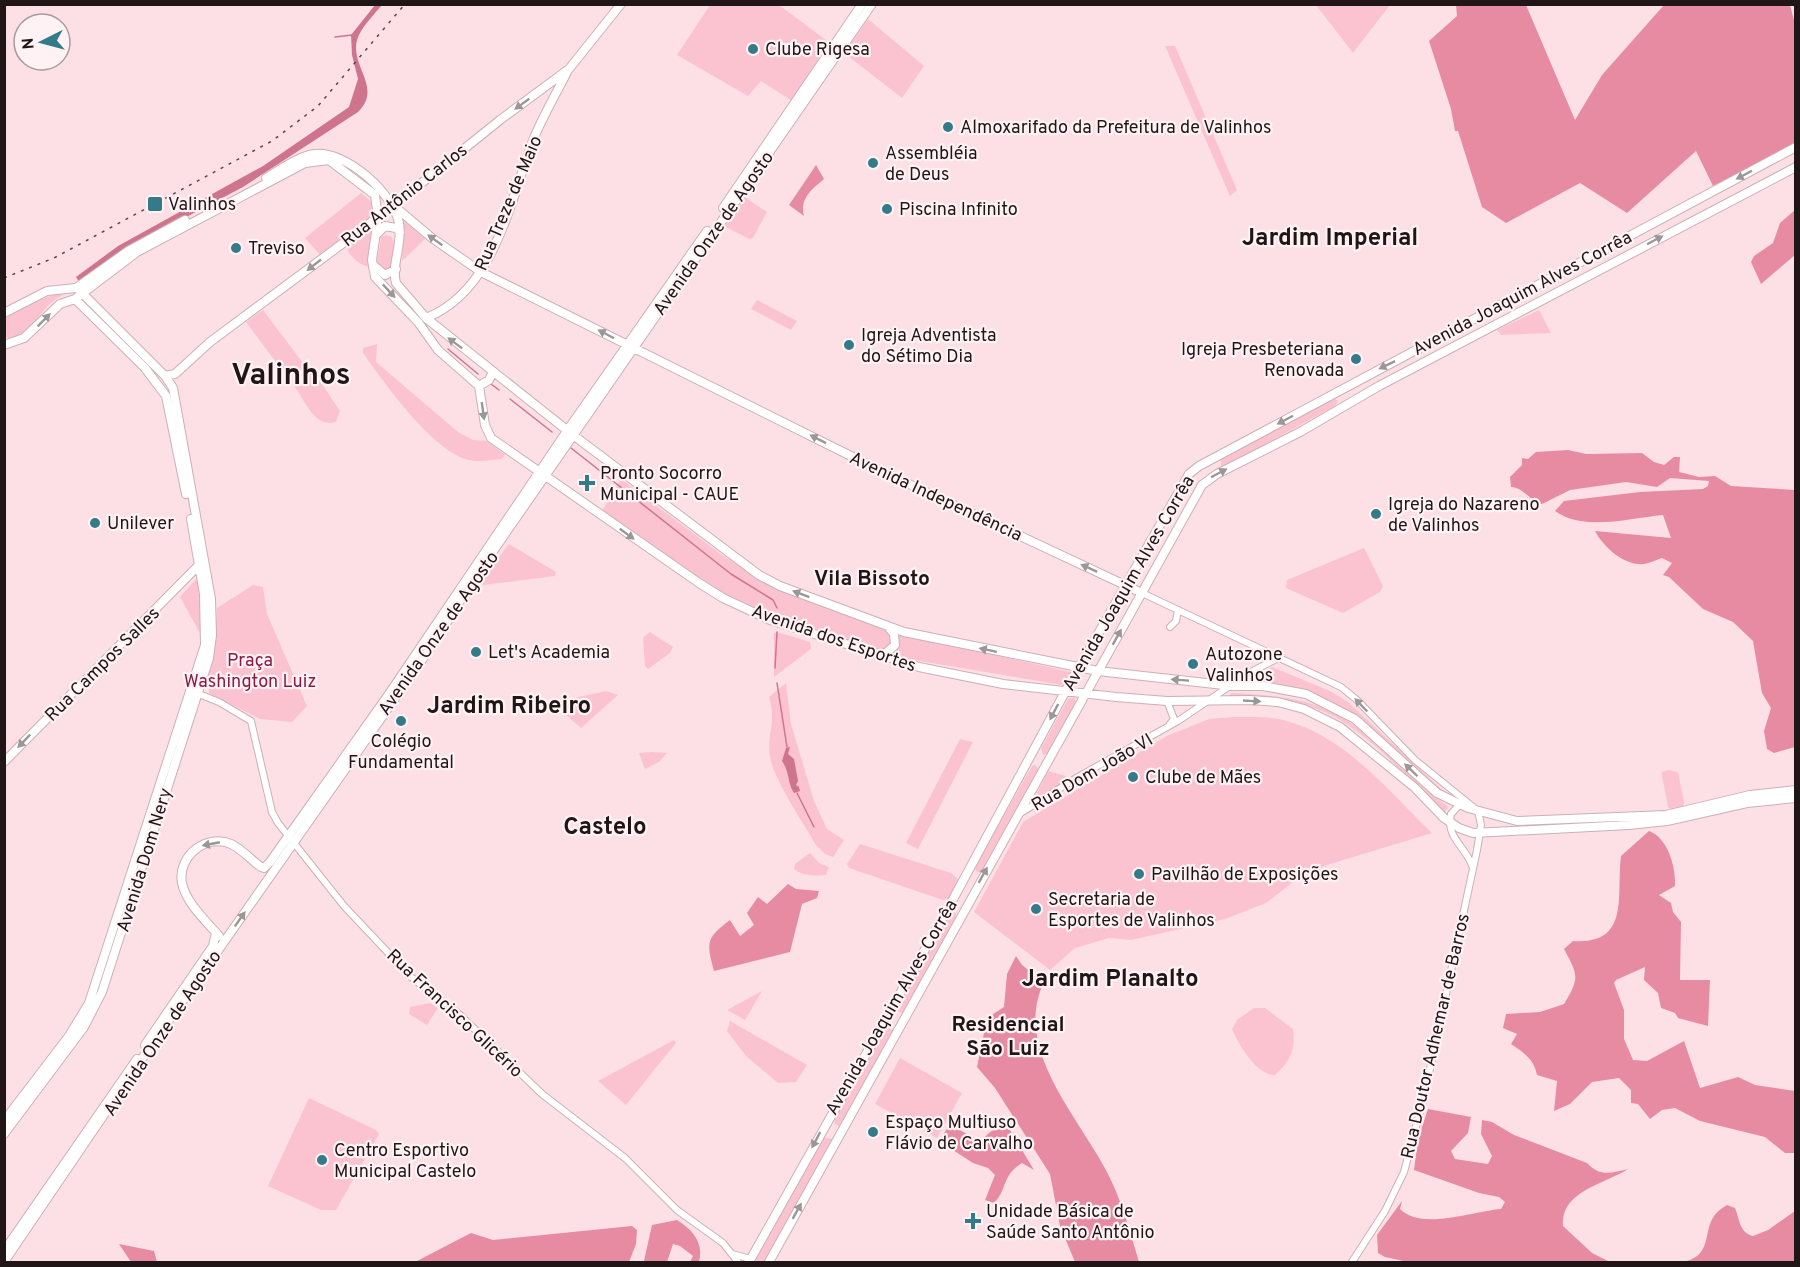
<svg xmlns="http://www.w3.org/2000/svg" width="1800" height="1267" viewBox="0 0 1800 1267" font-family="Overpass,sans-serif">
<style>
.green{fill:#fbc3d0}
.forest{fill:#e78ba3}
.water{fill:#ce758d}
.lines{fill:none;stroke-linecap:round;stroke-linejoin:round}
.stream{stroke:#ce758d;stroke-width:1.5}
.minor-casing{stroke:#ccb0b6;stroke-width:8}
.major-casing{stroke:#ccb0b6;stroke-width:10}
.minor{stroke:#fff;stroke-width:6}
.major{stroke:#fff;stroke-width:8}
.rail{stroke:#55474a;stroke-width:1.5;stroke-dasharray:3 6;stroke-linecap:butt}
.oneway{fill:#9b9697}
.poi-dot{fill:#357a88;stroke:#fef2f5;stroke-width:2}
.labels{text-anchor:middle;stroke-width:4.5;stroke-linejoin:round;paint-order:stroke}
.poi-label{font-size:18px;fill:#201618;stroke:#fef2f5;text-anchor:start}
.street-label{font-size:18px;fill:#201618;stroke:#fef2f5}
.park-label{font-size:18px;fill:#881c45;stroke:#fef2f5}
.quarter-label{font-size:21px;font-weight:bold;fill:#201618;stroke:#fef2f5}
.district-label{font-size:24px;font-weight:bold;fill:#201618;stroke:#fef2f5}
.town-label{font-size:30px;font-weight:bold;fill:#201618;stroke:#fef2f5}
</style>
<rect width="100%" height="100%" fill="#fde0e6"/>
<path class="green" d="M710,5H779L830,43L792,101L761,81L748,96L677,55Z
M1316,5H1390L1353,53Z
M868,19L924,66L902,98L844,53Z
M1165,46H1175L1237,190L1230,196Z
M361,193L374,204V215L321,256L305,238Z
M743,196L767,212L753,238L749,239L726,227V221Z
M402,219L425,239L402,261L404,231Z
M373,228L374,230L369,267C360,265 349,257 347,247Z
M386,235L392,237L395,248L392,268L386,271L377,263L381,237Z
M53,295H63C37,308 39,328 13,339L5,337L6,318L30,304Z
M757,300L797,321L791,330L751,309Z
M263,310L306,367L287,377L246,322Z
M1539,310L1551,333L1501,335L1497,330Z
M377,344L376,362L458,432L473,440L487,441L505,455L502,459C490,460 477,463 465,459C429,446 385,384 363,353V348Z
M314,372L340,411L336,422C315,429 304,399 293,384Z
M1333,398L1338,401L1335,406L1223,467L1221,465V458Z
M621,479L722,555L772,586L888,631L1071,672V679L1062,685L902,658L770,617L699,581L602,511Z
M509,544L556,572L555,576L483,585L482,579Z
M1364,548L1383,586L1380,592L1343,613L1286,588L1287,580Z
M199,576L201,635L180,597Z
M253,585L263,587L267,614L307,706L292,722L260,719L209,693V670L214,652L217,608Z
M650,632L673,647L670,653L648,669L645,666L643,638Z
M777,632L810,642L811,649L774,677V633Z
M1272,667L1330,691L1348,702L1451,798L1438,792C1381,739 1340,685 1256,683L1253,677Z
M786,683L791,724L814,801L827,829L844,840L833,857L825,854L816,845C804,824 774,780 770,757C766,733 777,725 769,697Z
M606,691L618,695L581,728L557,707L561,701Z
M1232,693C1312,697 1337,705 1396,761C1413,777 1428,794 1448,806L1443,817C1410,779 1365,727 1317,709C1288,698 1256,699 1226,698Z
M1074,697L1077,703L1047,754L1043,755L1041,748L1068,699Z
M1233,717C1250,717 1267,716 1283,720C1345,735 1388,791 1432,833L1327,865L1297,879L1266,903L1225,919L1131,940L1109,938L1075,948L1050,970L974,912L1023,822L1167,736L1209,719Z
M960,739L973,742L918,849L906,843Z
M652,752L667,753L659,762L645,769L639,753Z
M1035,765L1040,770L983,871L980,873L976,871L975,866L1032,766Z
M1668,770L1678,772L1684,802L1683,807L1672,810L1668,807L1662,776V772Z
M1048,771L1066,776L1068,780L1033,801Z
M860,844L951,873L958,879L950,898L943,900L849,868L847,864Z
M810,853L819,863L829,867L826,875C815,876 803,876 794,869L795,864Z
M954,911L957,916L902,1014L896,1009L950,913Z
M762,991L745,1020L727,1010Z
M430,1003L438,1008L427,1025L409,1014L410,1007Z
M1254,1008H1265L1293,1029C1296,1049 1290,1062 1275,1075C1256,1075 1239,1045 1232,1029L1237,1020Z
M730,1021L807,1065L796,1082L778,1083L746,1056L727,1031Z
M888,1024L894,1030L841,1127L835,1124L834,1118Z
M674,1040L676,1043L626,1105L598,1081Z
M900,1058L962,1093L937,1138L875,1104Z
M309,1098L376,1130L379,1134L336,1210H321L268,1186Z
M824,1137L832,1139V1142L766,1262H754Z"/>
<path class="forest" d="M1456,5H1526L1575,120L1602,75L1664,5H1790L1796,28L1795,145L1713,186L1696,151L1627,213L1580,183L1506,223L1482,207L1458,131H1455L1451,109L1429,41L1457,16Z
M816,165L824,179C812,189 799,199 804,216L789,205Z
M1795,210V255L1761,284L1751,262L1754,256L1773,243L1780,223Z
M1568,450L1586,454L1642,453L1654,462L1664,465L1674,457H1680L1679,472L1699,477L1715,476L1731,486L1795,490V747L1774,753L1767,749L1764,731L1771,708L1762,693L1753,641L1733,622L1703,609L1669,577L1663,575L1672,563L1662,558C1656,560 1646,565 1639,564C1621,563 1603,546 1595,531L1671,538L1663,515C1629,518 1585,532 1555,511L1564,501L1640,492L1703,489L1708,486L1709,481L1670,478L1657,487L1626,482L1570,490L1542,504C1529,500 1524,488 1511,487L1510,477L1522,465V458L1528,459L1536,452Z
M1649,831C1668,838 1676,867 1675,886L1659,895L1671,903L1673,912L1681,922L1680,980H1710L1708,1026L1678,1018L1675,1013L1661,1008L1658,993L1644,980L1645,967L1616,980L1614,983L1624,1010V1039L1633,1060L1647,1061L1684,1041L1700,1088L1738,1077L1755,1085L1795,1091V1153H1785L1765,1137L1700,1121L1675,1108L1662,1110L1650,1119L1638,1104L1631,1103V1090L1619,1078L1592,1082L1570,1104L1554,1111L1557,1081L1537,1075C1534,1059 1524,1053 1511,1044L1517,1034L1503,1028L1506,1014L1540,1012L1564,1004C1580,978 1578,975 1564,949L1573,941C1631,945 1616,895 1621,856Z
M788,884L796,889L819,891L817,898L802,904L790,952L714,971C706,942 706,938 730,920L740,936L754,925L747,913L758,897L767,904Z
M1016,956L1022,965L1044,982C1012,1048 1078,1116 1107,1172C1122,1201 1130,1232 1139,1262H1075L1060,1226L1050,1174L995,1088L977,1067L987,1018L1004,1007L1007,974Z
M1428,1109L1471,1117L1468,1133L1451,1151L1455,1159L1488,1164L1492,1156L1481,1134L1482,1120L1492,1122L1514,1135L1587,1163C1600,1177 1611,1173 1628,1169C1605,1184 1560,1191 1563,1226L1592,1253L1610,1262H1408L1385,1257L1378,1253L1377,1235L1402,1201L1400,1209C1421,1231 1474,1211 1501,1209L1505,1202L1499,1197L1479,1193L1414,1170L1418,1139Z
M950,1124L980,1142C989,1133 996,1123 1010,1130L1034,1170L1022,1163C1001,1176 1008,1189 994,1203L985,1200L995,1175L988,1168L973,1163L939,1141Z
M1727,1205L1735,1208C1740,1220 1739,1232 1753,1236L1768,1230L1795,1211V1262H1666C1673,1262 1683,1263 1690,1260C1717,1249 1697,1221 1727,1205Z
M677,1220C693,1230 704,1243 699,1262H690L693,1256L680,1246L673,1244L667,1262L644,1261L652,1225Z
M632,1226L637,1230L636,1244L629,1262H415L471,1233L493,1240Z
M119,1244L154,1251L157,1262H131Z"/>
<path class="water" d="M375,5H382C374,15 361,27 357,40C350,67 383,87 358,112L243,187L158,232L80,283L76,277L118,246L263,166L349,107L358,79L352,55L351,35Z
M790,747L788,754L794,759L798,781L796,785L799,787L800,791L794,793C787,783 790,772 782,761L786,748Z"/>
<g class="lines">
<path class="stream" d="M335,37L352,35
M4,240H5
M448,349L478,374
M491,384L499,390
M510,399L552,432
M571,448L731,574L773,600L777,608
M775,668L777,632
M777,683L787,747
M797,793L814,827"/>
<defs>
<path id="minor" d="M1142,593L1341,687L1357,700L1415,760L1478,811L1481,825L1477,850L1425,1092L1404,1172L1385,1211L1352,1262
M1170,627L1176,621L1178,610
M194,692L219,702L251,721L272,812L278,823L344,906L411,977L460,1015L542,1094L625,1158L677,1210L723,1243L738,1262
M1167,701L1174,719L1170,724
M1461,803L1451,814C1445,838 1467,847 1473,868
M1019,814L1078,777L1178,721L1249,673L1278,658
M732,1254L751,1259"/>
<path id="major" d="M266,178C280,170 298,156 315,154C347,151 393,193 399,223C403,244 391,264 396,283L426,318L573,435L759,575L780,586L904,632L1098,671L1233,686H1263L1306,694L1355,719L1437,793L1468,808L1517,821L1666,815L1750,795L1796,790
M394,206L432,238L481,272L875,468L1142,593
M723,208L862,4
M377,234L385,226L396,228L400,232
M373,265L385,275L396,269
M76,288L128,251L185,220
M75,299L145,368L166,396L186,494
M4,313L47,291L76,288
M426,318C495,291 510,200 534,138C543,116 556,94 567,72
M4,345L24,338L60,304L75,299L137,252L305,163L329,160L375,195L378,218L372,260L375,277L418,322L438,350L479,386L485,425L491,438L699,583L723,598L770,620L919,667L1003,684L1116,697L1167,701L1250,700L1278,702L1304,709L1340,727L1414,787L1444,818L1459,828L1473,833L1629,825L1667,821L1747,803L1796,798
M165,376L175,374L210,342L393,206L500,120L569,69L621,4
M479,386L489,380L493,372
M877,655L886,653L895,645L894,634L889,628
M1249,673L1254,685
M4,762L200,564
M261,867L264,868L270,862L389,694L567,431L707,231
M219,936C206,921 186,903 182,883C177,856 207,833 231,844C242,849 251,860 261,867
M145,1045L213,946L216,933
M4,1121L69,1036L89,1003L205,645L204,594L191,519
M4,1134L84,1027L102,992L209,658L212,635L211,599L173,388L165,376L80,291
M4,1251L137,1059
M4,1262L139,1063L436,640L471,583L872,4
M749,1262L951,903L1065,692L1189,474L1199,466L1796,147
M769,1262L1202,485L1217,474L1300,432L1379,386L1796,167"/>
</defs>
<use href="#minor" class="minor-casing"/>
<use href="#major" class="major-casing"/>
<use href="#minor" class="minor"/>
<use href="#major" class="major"/>
<path class="rail" d="M4,278L54,258L272,141L318,106L405,4"/>
</g>
<defs><path id="oneway-solid" d="M-6-.8H1V-3.2L6.5 0L1 3.2V.8H-6Z" transform="scale(1.5)"/></defs>
<g class="oneway">
<use href="#oneway-solid" transform="translate(522 104) rotate(144)"/>
<use href="#oneway-solid" transform="translate(1744 175) rotate(152)"/>
<use href="#oneway-solid" transform="translate(435 240) rotate(-144)"/>
<use href="#oneway-solid" transform="translate(1655 240) rotate(-28)"/>
<use href="#oneway-solid" transform="translate(314 265) rotate(142)"/>
<use href="#oneway-solid" transform="translate(389 291) rotate(47)"/>
<use href="#oneway-solid" transform="translate(44 320) rotate(-45)"/>
<use href="#oneway-solid" transform="translate(606 334) rotate(-152)"/>
<use href="#oneway-solid" transform="translate(455 343) rotate(-143)"/>
<use href="#oneway-solid" transform="translate(1387 365) rotate(154)"/>
<use href="#oneway-solid" transform="translate(483 411) rotate(82)"/>
<use href="#oneway-solid" transform="translate(1285 420) rotate(152)"/>
<use href="#oneway-solid" transform="translate(818 439) rotate(-153)"/>
<use href="#oneway-solid" transform="translate(1219 473) rotate(-28)"/>
<use href="#oneway-solid" transform="translate(627 534) rotate(36)"/>
<use href="#oneway-solid" transform="translate(1089 568) rotate(-155)"/>
<use href="#oneway-solid" transform="translate(801 594) rotate(-159)"/>
<use href="#oneway-solid" transform="translate(1117 637) rotate(-61)"/>
<use href="#oneway-solid" transform="translate(988 650) rotate(-168)"/>
<use href="#oneway-solid" transform="translate(1180 680) rotate(-176)"/>
<use href="#oneway-solid" transform="translate(1252 701) rotate(3)"/>
<use href="#oneway-solid" transform="translate(1361 705) rotate(-134)"/>
<use href="#oneway-solid" transform="translate(1054 712) rotate(118)"/>
<use href="#oneway-solid" transform="translate(24 741) rotate(134)"/>
<use href="#oneway-solid" transform="translate(1411 770) rotate(-136)"/>
<use href="#oneway-solid" transform="translate(211 844) rotate(169)"/>
<use href="#oneway-solid" transform="translate(983 875) rotate(-61)"/>
<use href="#oneway-solid" transform="translate(240 919) rotate(-55)"/>
<use href="#oneway-solid" transform="translate(816 1140) rotate(118)"/>
<use href="#oneway-solid" transform="translate(797 1211) rotate(-61)"/>
</g>
<g class="poi-dot">
<circle cx="753" cy="49" r="6"/>
<circle cx="948" cy="127" r="6"/>
<circle cx="873" cy="163" r="6"/>
<rect x="147" y="196" width="16" height="16" rx="3"/>
<circle cx="887" cy="209" r="6"/>
<circle cx="236" cy="248" r="6"/>
<circle cx="849" cy="345" r="6"/>
<circle cx="1356" cy="359" r="6"/>
<path d="M584 474h6v6h6v6h-6v6h-6v-6h-6v-6h6z"/>
<circle cx="1376" cy="514" r="6"/>
<circle cx="95" cy="523" r="6"/>
<circle cx="476" cy="652" r="6"/>
<circle cx="1193" cy="664" r="6"/>
<circle cx="401" cy="721" r="6"/>
<circle cx="1133" cy="777" r="6"/>
<circle cx="1139" cy="874" r="6"/>
<circle cx="1036" cy="909" r="6"/>
<circle cx="873" cy="1132" r="6"/>
<circle cx="322" cy="1160" r="6"/>
<path d="M970 1212h6v6h6v6h-6v6h-6v-6h-6v-6h6z"/>
</g>
<g class="labels">
<g class="poi-label">
<text x="765" y="55">Clube Rigesa</text>
<text x="960" y="133">Almoxarifado da Prefeitura de Valinhos</text>
<text x="885" y="159">Assembléia<tspan x="885" dy="21">de Deus</tspan></text>
<text x="168" y="210">Valinhos</text>
<text x="899" y="215">Piscina Infinito</text>
<text x="248" y="254">Treviso</text>
<text x="861" y="341">Igreja Adventista<tspan x="861" dy="21">do Sétimo Dia</tspan></text>
<text x="1344" y="355" text-anchor="end">Igreja Presbeteriana<tspan x="1344" dy="21">Renovada</tspan></text>
<text x="600" y="479">Pronto Socorro<tspan x="600" dy="21">Municipal - CAUE</tspan></text>
<text x="1388" y="510">Igreja do Nazareno<tspan x="1388" dy="21">de Valinhos</tspan></text>
<text x="107" y="529">Unilever</text>
<text x="488" y="658">Let's Academia</text>
<text x="1205" y="660">Autozone<tspan x="1205" dy="21">Valinhos</tspan></text>
<text x="401" y="747" text-anchor="middle">Colégio<tspan x="401" dy="21">Fundamental</tspan></text>
<text x="1145" y="783">Clube de Mães</text>
<text x="1151" y="880">Pavilhão de Exposições</text>
<text x="1048" y="905">Secretaria de<tspan x="1048" dy="21">Esportes de Valinhos</tspan></text>
<text x="885" y="1128">Espaço Multiuso<tspan x="885" dy="21">Flávio de Carvalho</tspan></text>
<text x="334" y="1156">Centro Esportivo<tspan x="334" dy="21">Municipal Castelo</tspan></text>
<text x="986" y="1217">Unidade Básica de<tspan x="986" dy="21">Saúde Santo Antônio</tspan></text>
</g>
<g class="street-label">
<text transform="translate(404 195) rotate(-38)" y="6">Rua Antônio Carlos</text>
<text transform="translate(508 203) rotate(-67)" y="6">Rua Treze de Maio</text>
<text transform="translate(713 233) rotate(-55)" y="6">Avenida Onze de Agosto</text>
<text transform="translate(1522 293) rotate(-28)" y="6">Avenida Joaquim Alves Corrêa</text>
<text transform="translate(936 496) rotate(25)" y="6">Avenida Independência</text>
<text transform="translate(1128 583) rotate(-60)" y="6">Avenida Joaquim Alves Corrêa</text>
<text transform="translate(438 633) rotate(-55)" y="6">Avenida Onze de Agosto</text>
<text transform="translate(834 638) rotate(19)" y="6">Avenida dos Esportes</text>
<text transform="translate(102 664) rotate(-45)" y="6">Rua Campos Salles</text>
<text transform="translate(1092 772) rotate(-30)" y="6">Rua Dom João VI</text>
<text transform="translate(144 860) rotate(-73)" y="6">Avenida Dom Nery</text>
<text transform="translate(891 1007) rotate(-60)" y="6">Avenida Joaquim Alves Corrêa</text>
<text transform="translate(455 1013) rotate(43)" y="6">Rua Francisco Glicério</text>
<text transform="translate(162 1033) rotate(-56)" y="6">Avenida Onze de Agosto</text>
<text transform="translate(1435 1036) rotate(-77)" y="6">Rua Doutor Adhemar de Barros</text>
</g>
<g class="park-label">
<text x="250" y="666">Praça<tspan x="250" dy="21">Washington Luiz</tspan></text>
</g>
<g class="quarter-label">
<text x="872" y="585">Vila Bissoto</text>
<text x="1008" y="1031">Residencial<tspan x="1008" dy="24">São Luiz</tspan></text>
</g>
<g class="district-label">
<text x="1330" y="245">Jardim Imperial</text>
<text x="509" y="713">Jardim Ribeiro</text>
<text x="605" y="834">Castelo</text>
<text x="1110" y="986">Jardim Planalto</text>
</g>
<g class="town-label">
<text x="291" y="384">Valinhos</text>
</g>
</g>
<rect width="1800" height="1267" fill="none" stroke="#201618" stroke-width="12"/>
<g transform="translate(42 42) rotate(264)"><circle r="28" fill="#fef2f5" stroke="#a59a9d" stroke-width="1.5"/>
<path d="M0-4.5L10 22L0 15L-10 22Z" fill="#357a88"/>
<text y="-9" font-size="16" font-weight="bold" text-anchor="middle" fill="#201618">N</text>
</g>
</svg>
